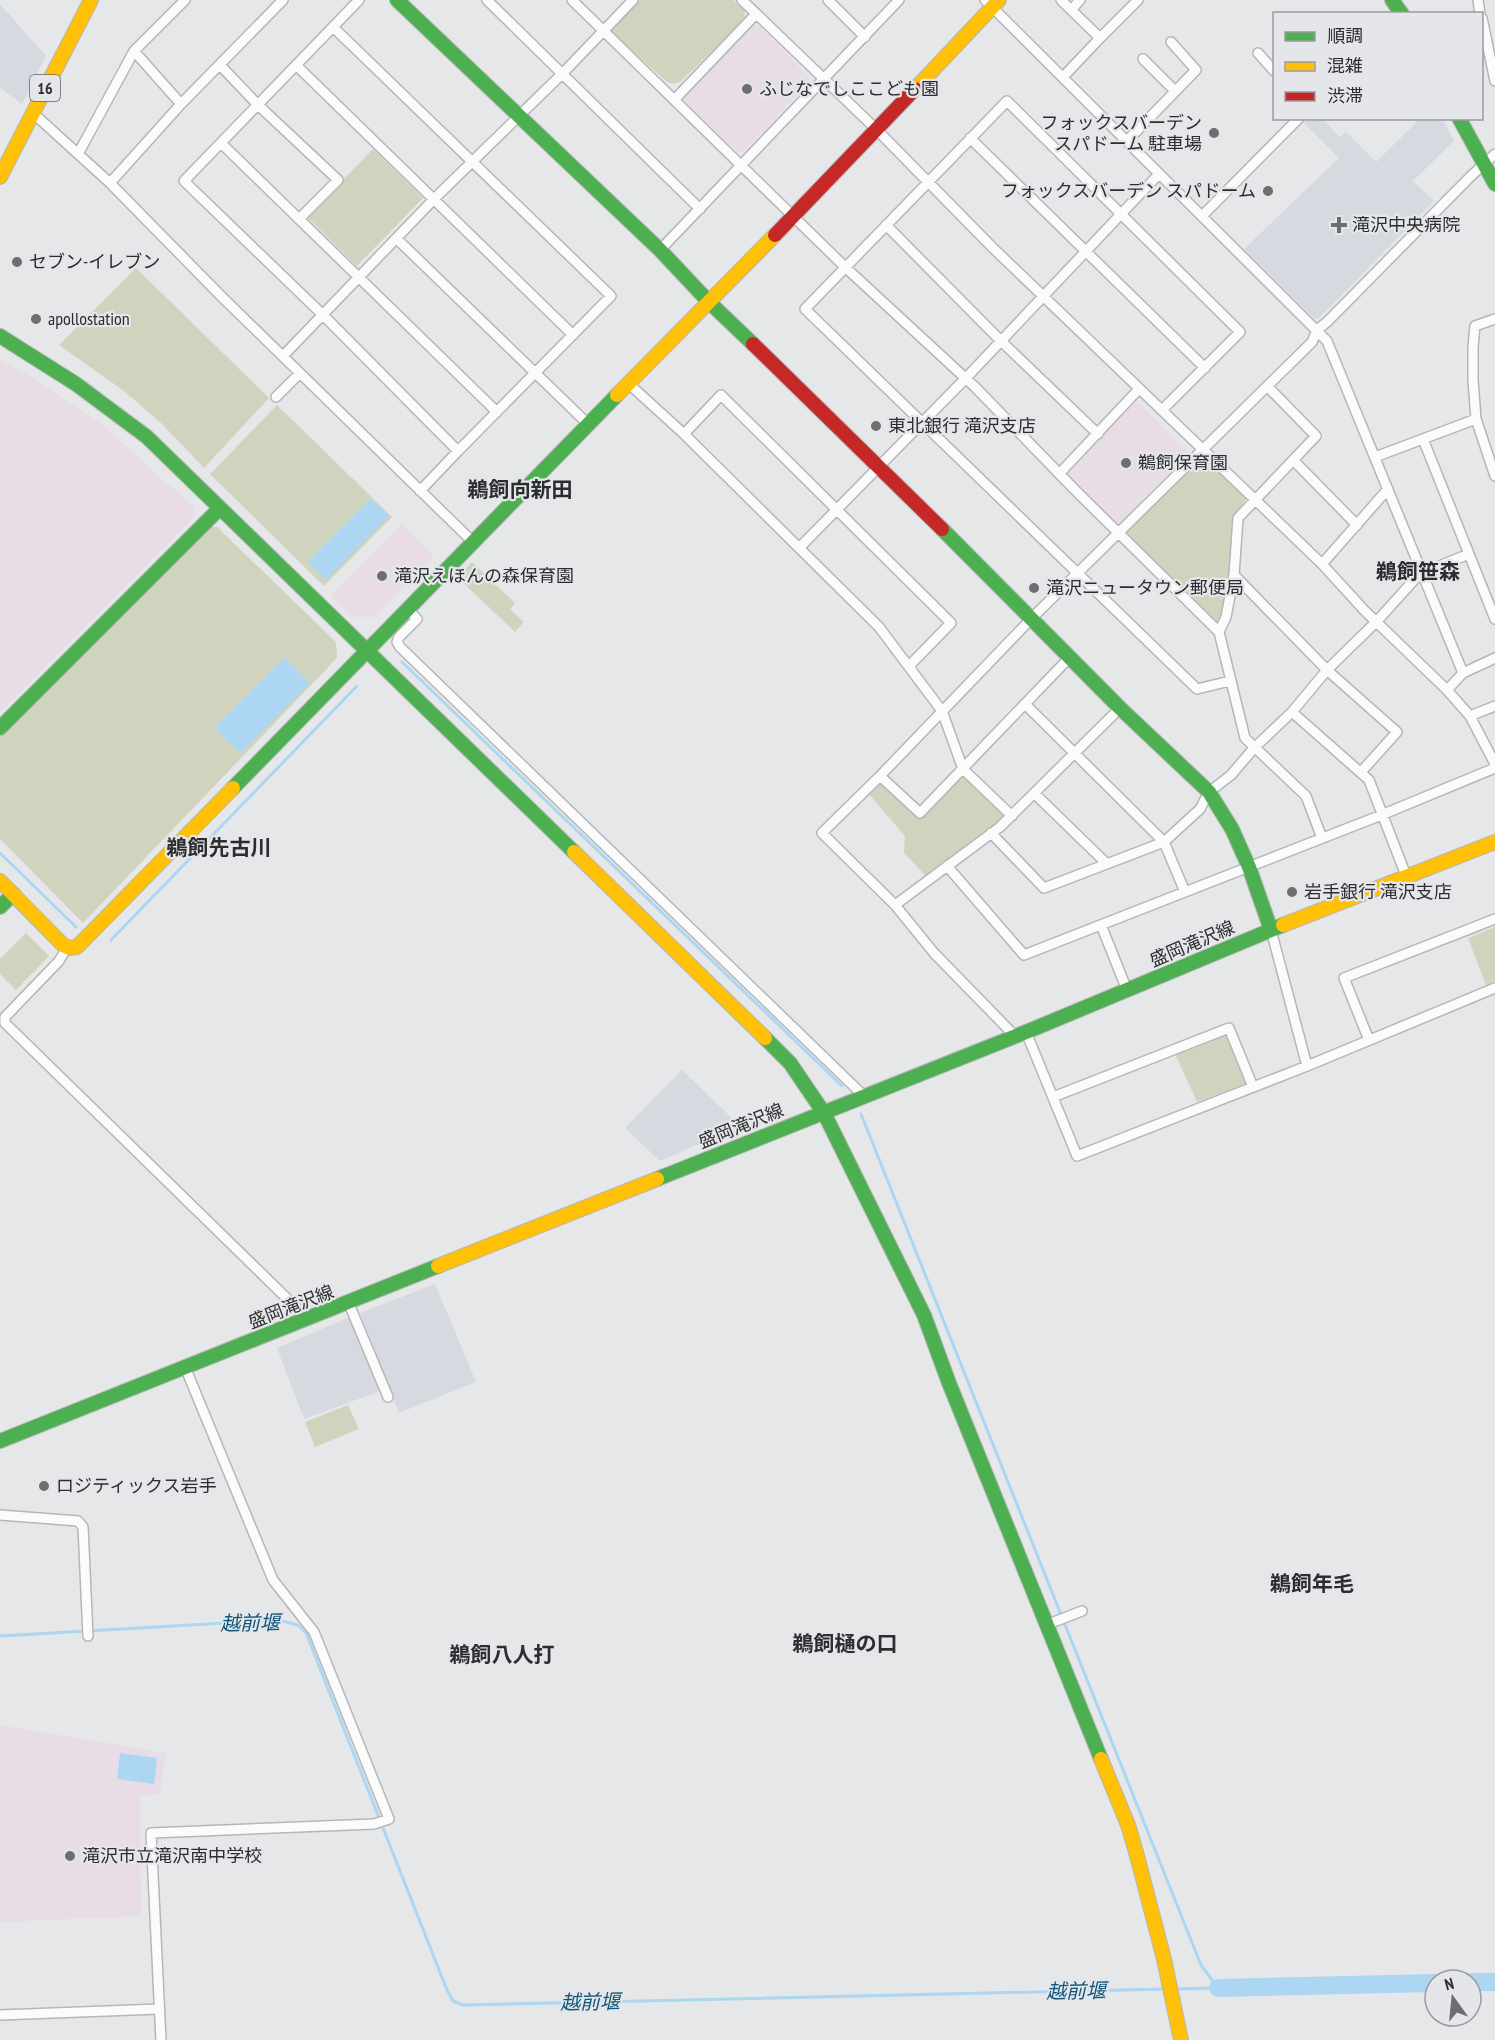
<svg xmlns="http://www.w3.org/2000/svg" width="1495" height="2040" viewBox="0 0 1495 2040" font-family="'PT Sans Narrow','Noto Sans JP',sans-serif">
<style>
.commercial{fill:#e8dde5}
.built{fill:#d6d9e0}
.education{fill:#e8dde6}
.green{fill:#d0d4bf}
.water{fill:#add6f3}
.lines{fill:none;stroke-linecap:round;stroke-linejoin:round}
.stream{stroke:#add6f3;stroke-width:3}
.river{stroke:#add6f3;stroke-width:18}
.street-casing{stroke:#b5b6b8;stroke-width:12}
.fast-casing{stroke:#b5b6b8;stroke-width:16}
.slow-casing{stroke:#b5b6b8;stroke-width:16}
.jam-casing{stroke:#b5b6b8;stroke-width:16}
.street{stroke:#fbfbfc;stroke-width:9}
.fast{stroke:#4caf50;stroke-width:14}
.slow{stroke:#ffc107;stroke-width:14}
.jam{stroke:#c62828;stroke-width:14}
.poi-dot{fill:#6d6e6f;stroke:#e4e6ea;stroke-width:2}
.labels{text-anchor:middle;stroke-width:4.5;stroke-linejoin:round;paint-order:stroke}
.shield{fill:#e4e6ea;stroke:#636466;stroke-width:1.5}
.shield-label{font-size:16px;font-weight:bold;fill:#2c2d2e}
.poi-label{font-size:18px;fill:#2c2d2e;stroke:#e4e6ea;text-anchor:start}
.street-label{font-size:18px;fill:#2c2d2e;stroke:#e4e6ea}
.water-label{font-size:20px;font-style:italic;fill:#12567d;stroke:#e4e6ea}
.quarter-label{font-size:21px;font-weight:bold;fill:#2c2d2e;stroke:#e4e6ea}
</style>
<rect width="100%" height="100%" fill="#e5e7e9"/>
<path class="commercial" d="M0,361L32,377L104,426L194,508V517L0,712Z"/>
<path class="built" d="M0,4L46,56L22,104L0,88Z
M1308,119H1322L1340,137L1346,132L1376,162L1420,119H1443L1454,141L1413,181L1434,201L1319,318H1314L1244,249L1339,158L1304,123Z
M682,1070L740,1126L660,1161L625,1128Z
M435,1284L476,1382L399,1413L360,1313Z
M350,1317L380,1391L304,1419L277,1348Z"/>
<path class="education" d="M758,25L808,76L809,82L743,152H738L684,101V96L750,26Z
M1131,402L1139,403L1186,450L1187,454L1121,522L1116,523L1065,472Z
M401,524L434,557L375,617H352L330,595Z
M0,1725L166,1753L160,1794L140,1796L141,1916L0,1922Z"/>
<path class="green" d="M640,0H734L745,10L744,20L680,82L672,84L665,80L612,33L611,28Z
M373,149L423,198L357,266L307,217Z
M136,268L269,398L204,468L162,424L124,391L59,345Z
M277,405L392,517L324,586L210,474Z
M1201,454L1246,499L1235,516L1230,573L1222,615L1217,624L1130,539L1126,530Z
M209,527H217L336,642L337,658L83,923L0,839V736Z
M472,562L515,603L510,609L524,622L515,632L458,578Z
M963,772L1009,816L926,876L904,853L905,836L867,792L880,780L921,816Z
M1495,927V981L1486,985L1468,938Z
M26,933L49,956L16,990L0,974V959Z
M1223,1034L1229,1036L1248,1083L1197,1102L1175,1054Z
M348,1405L359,1429L315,1447L305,1422Z"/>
<path class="water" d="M371,499L389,516L326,580L308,562Z
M284,658L310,683L240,753L214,728Z
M120,1753L157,1758L154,1784L117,1779Z"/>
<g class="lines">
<path class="stream" d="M402,662L842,1086
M0,853L76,927
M111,940L357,686
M861,1114L1201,1965L1218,1988L1175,1989
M0,1636L279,1620L298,1625L306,1633L447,1990L453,2001L463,2005L1165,1989"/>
<path class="river" d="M1471,1982H1495
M1218,1988L1435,1983"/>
<defs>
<path id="street" d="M487,0L700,209
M572,0L845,267L975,387L1077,492L1219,632L1245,738L1306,796L1322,838
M742,0L877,130L993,248L1322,564L1364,610L1447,690L1470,716L1495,764
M828,0L865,37
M985,0L1327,341L1463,673L1447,690
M1061,0L1100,38L1138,0
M1478,0L1480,14
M1071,10L1080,0
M1482,18L1495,81
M334,28L611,296L458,451L323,315L184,181L359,0
M134,51L181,104
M1258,53L1274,71
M1143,59L1175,91
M220,65L258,105L338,180L299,219L497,412
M297,66L573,335
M1063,77L1100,38
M675,99L756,14
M33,113L110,183L222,297L473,542
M970,138L1205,368
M1127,141L1196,70L1171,42
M221,143L299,219
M78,154L134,51L185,0
M110,183L181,104L283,0
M1202,216L1299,118
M886,225L1001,341L1098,434
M397,239L589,425
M660,250L899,0
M1495,319L1475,326L1473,347V380L1476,419L1495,476
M283,356L434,199L563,73L633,0
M629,384L684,434L879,627L942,711L963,769L1012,816
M276,397L300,373
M1163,409L1240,332L1007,101L805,309L1197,689L1230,681
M684,434L721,395L951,623L909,666
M1423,439L1495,619
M1375,457L1476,419
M1293,460L1357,525
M1059,474L1139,389
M420,491L458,451
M799,548L965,379L1158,175
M1322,564L1388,489
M1234,575L1327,670L1397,732L1361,772
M408,609L417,619L399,637L397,642L400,647L865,1097
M1219,632L1226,617L1234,575L1238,518L1316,436L1267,386
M1463,673L1495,658
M1025,704L1164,842L1185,892
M1292,712L1369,780L1407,878
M1470,716L1495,706
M880,776L920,813L1070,657
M1035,794L1107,864
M991,833L1044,888L1164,842L1200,809L1209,792L1231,775L1254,748L1292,712L1327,670L1377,621L1415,579L1422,573L1469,554
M947,866L1024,955L1379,816L1495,768
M895,905L1000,827L1120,708
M1101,925L1127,990
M1271,930L1307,1066
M63,945L65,951L59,961L5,1017V1023L308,1319
M1026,1032L1077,1156L1307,1066L1495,988
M1015,1036L934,953L895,905L822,833L880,776L1032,618L1312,342L1317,330L1327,322L1471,176L1495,154
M1369,1040L1344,978L1495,919
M1053,1097L1229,1028L1253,1087
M349,1304L388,1397
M0,1515L78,1521L83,1527L88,1636
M1046,1625L1082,1611
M0,2015L159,2009
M161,2040L151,1833L374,1824L389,1819L314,1632L273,1580L185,1367"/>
<path id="fast" d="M397,0L660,250L708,301L753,344
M1392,0L1402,14
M1459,118L1495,184
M0,336L76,384L147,437L574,852
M942,529L1120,708L1209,792L1232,829L1249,867L1271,930
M0,728L219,509
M233,788L617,395
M0,907L13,894
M765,1038L790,1063L824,1113L924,1315L949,1383L1101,1759
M657,1179L1026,1032L1283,925
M0,1441L438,1266"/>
<path id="slow" d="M915,89L999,0
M0,177L91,0
M617,395L775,235
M574,852L765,1038
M0,881L63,945L70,948L77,947L233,788
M1283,925L1495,842
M438,1266L657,1179
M1101,1759L1128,1825L1136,1852L1164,1959L1181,2040"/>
<path id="jam" d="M775,235L915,89
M753,344L942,529"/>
</defs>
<use href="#street" class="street-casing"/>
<use href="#fast" class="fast-casing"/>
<use href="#slow" class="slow-casing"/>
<use href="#jam" class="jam-casing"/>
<use href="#street" class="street"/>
<use href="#fast" class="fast"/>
<use href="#slow" class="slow"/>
<use href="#jam" class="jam"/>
</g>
<g class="poi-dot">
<circle cx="747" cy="89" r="6"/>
<circle cx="1214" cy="133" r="6"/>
<circle cx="1268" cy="191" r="6"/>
<path d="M1336 216h6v6h6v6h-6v6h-6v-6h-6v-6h6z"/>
<circle cx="17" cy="262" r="6"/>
<circle cx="36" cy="319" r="6"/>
<circle cx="876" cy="426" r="6"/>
<circle cx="1126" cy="463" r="6"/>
<circle cx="382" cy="576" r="6"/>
<circle cx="1034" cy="588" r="6"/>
<circle cx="1292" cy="892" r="6"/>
<circle cx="44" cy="1486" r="6"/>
<circle cx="70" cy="1856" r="6"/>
</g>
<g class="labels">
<rect class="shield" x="30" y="75" width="30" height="26" rx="4.5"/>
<g class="shield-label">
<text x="45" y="94">16</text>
</g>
<g class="poi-label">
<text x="759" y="95">ふじなでしここども園</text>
<text x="1202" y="129" text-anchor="end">フォックスバーデン<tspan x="1202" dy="21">スパドーム 駐車場</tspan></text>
<text x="1256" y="197" text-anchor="end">フォックスバーデン スパドーム</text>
<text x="1352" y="231">滝沢中央病院</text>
<text x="29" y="268">セブン-イレブン</text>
<text x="48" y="325">apollostation</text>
<text x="888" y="432">東北銀行 滝沢支店</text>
<text x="1138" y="469">鵜飼保育園</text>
<text x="394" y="582">滝沢えほんの森保育園</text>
<text x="1046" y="594">滝沢ニュータウン郵便局</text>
<text x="1304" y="898">岩手銀行 滝沢支店</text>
<text x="56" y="1492">ロジティックス岩手</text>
<text x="82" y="1862">滝沢市立滝沢南中学校</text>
</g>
<g class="street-label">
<text transform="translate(1192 944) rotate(-23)" y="6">盛岡滝沢線</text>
<text transform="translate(741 1126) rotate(-22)" y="6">盛岡滝沢線</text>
<text transform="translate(291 1307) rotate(-21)" y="6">盛岡滝沢線</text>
</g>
<g class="water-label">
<text transform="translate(250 1623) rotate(-1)" y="7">越前堰</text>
<text transform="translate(1076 1991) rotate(-1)" y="7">越前堰</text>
<text transform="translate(590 2002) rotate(-1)" y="7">越前堰</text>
</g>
<g class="quarter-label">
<text x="520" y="497">鵜飼向新田</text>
<text x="1418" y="579">鵜飼笹森</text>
<text x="219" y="855">鵜飼先古川</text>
<text x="1312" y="1591">鵜飼年毛</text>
<text x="845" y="1651">鵜飼樋の口</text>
<text x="502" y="1662">鵜飼八人打</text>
</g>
</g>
<rect x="1273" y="12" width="210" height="108" fill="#e4e6ea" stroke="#9a9c9f" stroke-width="1.5"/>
<rect x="1285" y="32" width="30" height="9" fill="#4caf50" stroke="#9a9c9f" stroke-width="1.5"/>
<text x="1327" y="42" font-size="18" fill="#2c2d2e">順調</text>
<rect x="1285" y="62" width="30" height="9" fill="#ffc107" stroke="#9a9c9f" stroke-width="1.5"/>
<text x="1327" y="72" font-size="18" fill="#2c2d2e">混雑</text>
<rect x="1285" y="92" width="30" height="9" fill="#c62828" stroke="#9a9c9f" stroke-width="1.5"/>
<text x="1327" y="102" font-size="18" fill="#2c2d2e">渋滞</text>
<g transform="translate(1453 1998) rotate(345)"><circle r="28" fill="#e4e6ea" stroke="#9a9c9f" stroke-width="1.5"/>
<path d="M0-4.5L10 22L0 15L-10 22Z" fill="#6d6e6f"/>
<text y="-9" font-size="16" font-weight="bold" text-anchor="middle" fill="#2c2d2e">N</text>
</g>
</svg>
